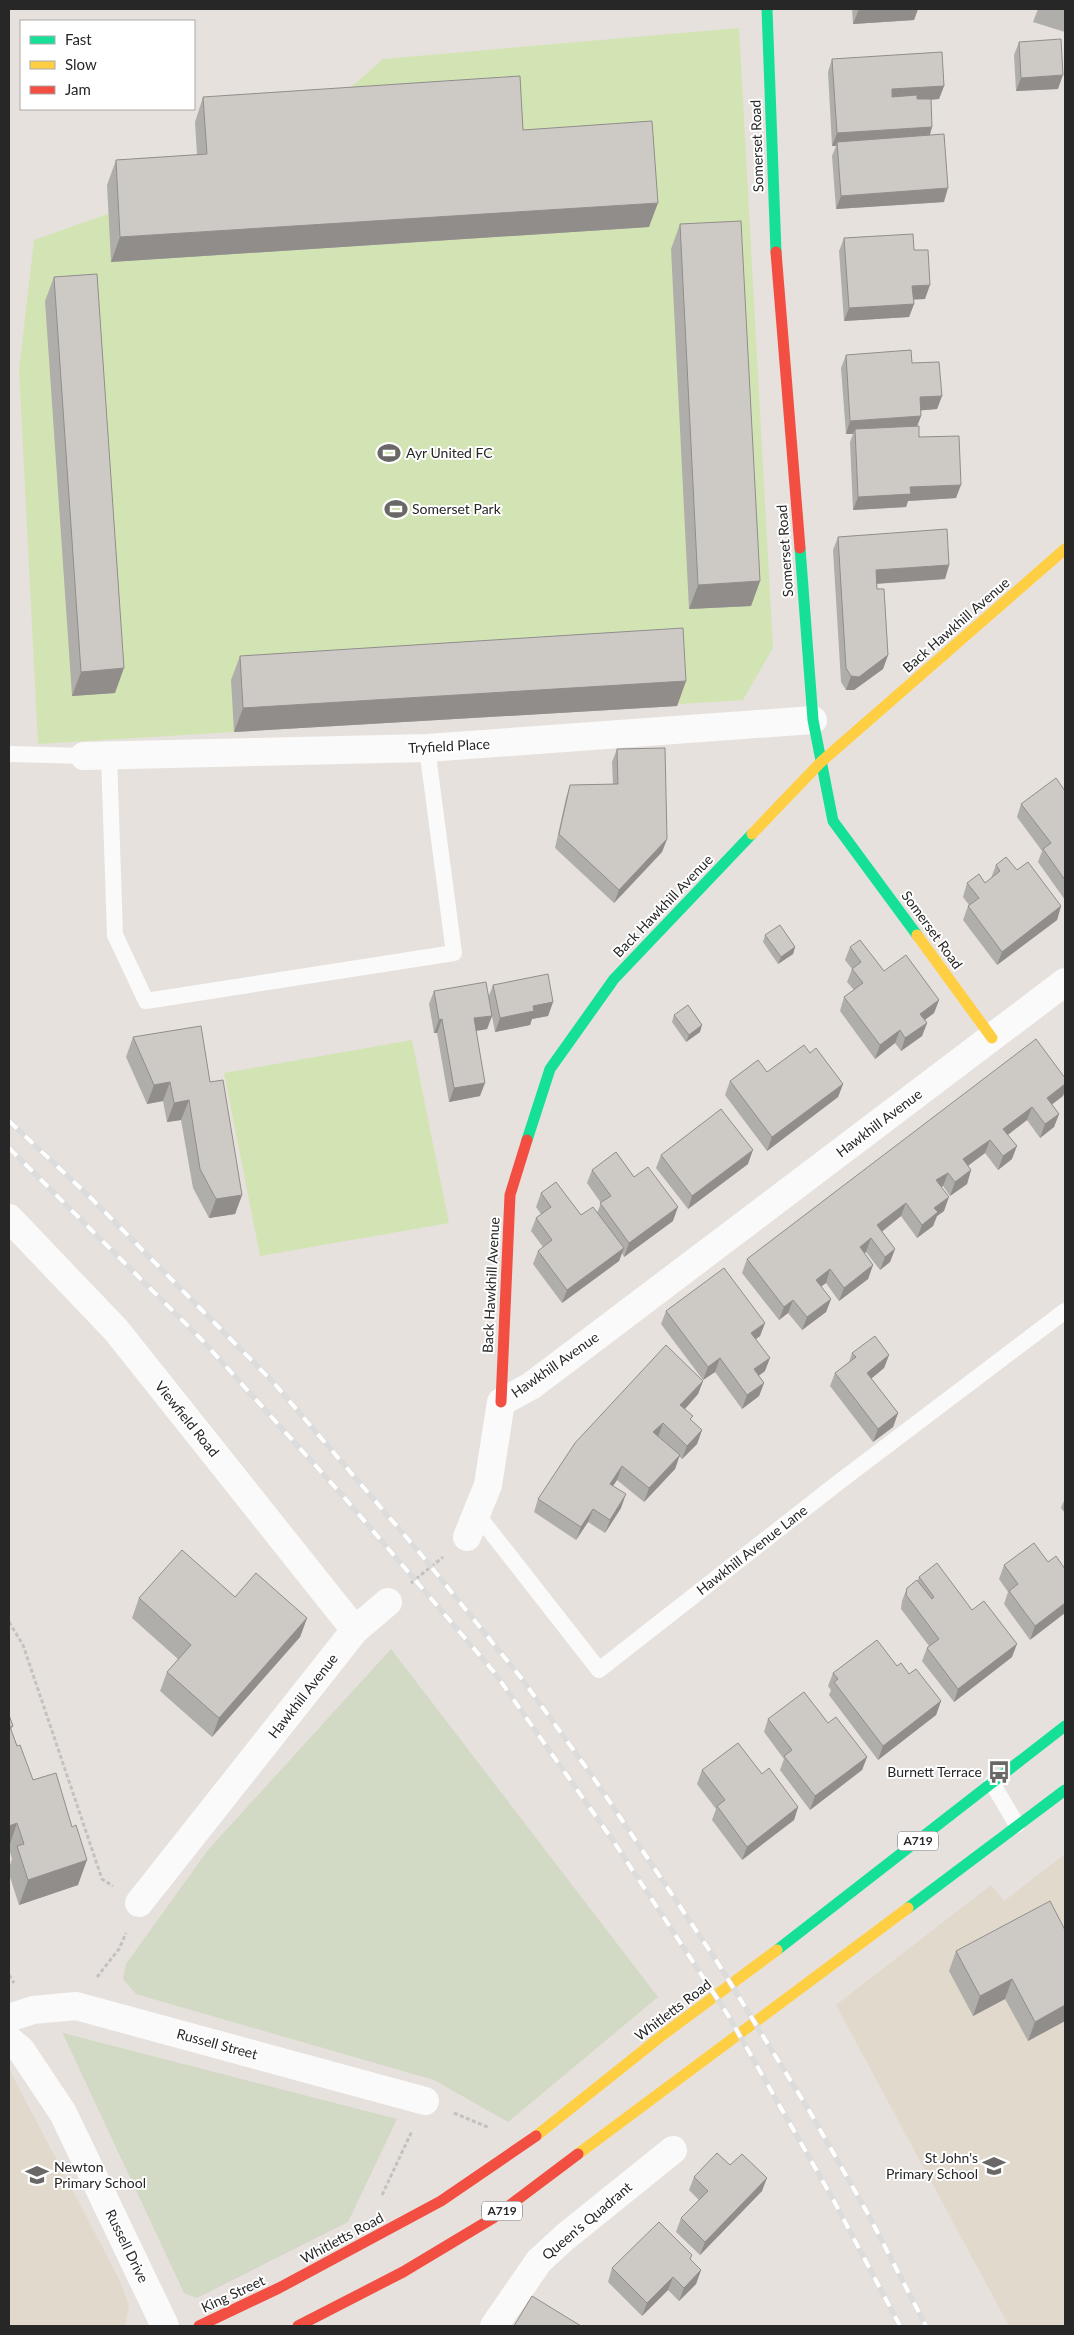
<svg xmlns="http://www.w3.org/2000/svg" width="1074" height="2335" viewBox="0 0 1074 2335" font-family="Lato,sans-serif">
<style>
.education{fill:#e1d9cb}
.cemetery{fill:#d2d9c4}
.pitch{fill:#d3e4b4}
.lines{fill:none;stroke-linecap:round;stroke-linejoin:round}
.path{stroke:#c2c2c1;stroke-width:3;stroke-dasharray:4 2.5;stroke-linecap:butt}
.lane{stroke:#fbfafa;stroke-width:16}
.street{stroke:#fbfafa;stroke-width:28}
.fast{stroke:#16e098;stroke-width:11}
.slow{stroke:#ffcf43;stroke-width:11}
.jam{stroke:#f24e42;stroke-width:11}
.rail-casing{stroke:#dcdcdd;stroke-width:5.5}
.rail{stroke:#fff;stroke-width:4;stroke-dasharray:11;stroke-linecap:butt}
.wall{fill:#b0aeaa}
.shaded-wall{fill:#908d8b}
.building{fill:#cdcac6;stroke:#908d8b}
.labels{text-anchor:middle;stroke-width:4;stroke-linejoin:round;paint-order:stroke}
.shield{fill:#fff;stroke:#686868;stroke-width:1}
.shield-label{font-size:12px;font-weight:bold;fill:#272727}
.street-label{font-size:14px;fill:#272727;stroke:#fff}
.poi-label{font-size:14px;fill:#272727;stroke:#fff;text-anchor:start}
</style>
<rect width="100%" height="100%" fill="#e6e1dc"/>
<path class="education" d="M1065,1854V2326H1009L836,2005L991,1885L1004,1901Z
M9,2069L119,2279L129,2306L125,2326H9Z"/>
<path class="cemetery" d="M391,1649L658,1997L508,2122L434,2080L136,1994L123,1979L126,1964L208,1850Z
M63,2034V2033L397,2119L348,2222L197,2298L184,2293Z"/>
<path class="pitch" d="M739,28L773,648L743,700L38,744L19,370L34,240L274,155L383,59Z
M412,1040L449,1223L260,1256L224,1073Z"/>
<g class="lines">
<path class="path" d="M411,1583L443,1557
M9,1622L23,1645L102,1879L113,1886
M9,1975L14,1983
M97,1977L119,1949L126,1933
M454,2113L490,2128
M382,2195L412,2131"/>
<path class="lane" d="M9,754L84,756
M109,755L115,935L146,1001L454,953L427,748
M476,1513L599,1670L839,1482L1065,1311
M992,1783L1017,1825"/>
<path class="street" d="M84,756L427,748L813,720
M9,1218L116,1330L355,1630
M467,1537L488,1485L501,1402L531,1386L1065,982
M139,1903L355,1630L388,1602
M9,2018L33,2010L76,2006L425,2101
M9,2040L21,2050L63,2113L165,2326
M494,2326L539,2261L565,2237L673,2150"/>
<path class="fast" d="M767,9L776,252
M800,548L813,720L833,821L917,935
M527,1140L550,1069L614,979L752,834
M908,1908L1065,1790
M777,1950L1065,1726"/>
<path class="slow" d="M752,834L821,762L1065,549
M917,935L992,1038
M536,2136L664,2034L777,1950
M578,2154L908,1908"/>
<path class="jam" d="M776,252L800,548
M501,1402L510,1195L527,1140
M199,2326L279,2288L441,2201L536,2136
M298,2326L403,2272L493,2218L578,2154"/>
<defs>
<path id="rail" d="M9,1121L92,1199L273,1382L419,1552L522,1679L593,1777L716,1960L810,2112L868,2214L926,2326
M9,1148L202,1340L343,1496L494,1672L614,1842L728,2015L834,2201L900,2326"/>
</defs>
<use href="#rail" class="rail-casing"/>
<use href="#rail" class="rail"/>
</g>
<path class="wall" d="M852,9H918L914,20L853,24Z
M1038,9H1065V32L1033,22Z
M1019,42L1058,89L1016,91L1014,55Z
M832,59L944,86L939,99L931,100L932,127L930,135L944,202L836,209L832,156L836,146H832L828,72Z
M203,97L523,130L649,227L111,262L107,185L116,160L197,155L195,122Z
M680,224L760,581L751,606L689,609L671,249Z
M844,238L914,250L925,299H913L914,304L909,317L844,321L839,251Z
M54,277L115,693L72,696L45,301Z
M846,355L912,363L942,396L937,409L921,410V416L917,426L919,437L956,498L908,501L906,507L853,510L850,442L853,434H846L841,368Z
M838,537L949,565L945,579L876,584L877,589L888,655L883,669L854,690H846L841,682L833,550Z
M240,656L686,681L677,706L234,732L231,680Z
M617,749L667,839L662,852L614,903L555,848L566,798L570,785L613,784L612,762Z
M1065,791V900L1038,862L1042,851L1017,817L1021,804Z
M996,865L1017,870L1061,906L1057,920L997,965L963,920L968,906L969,905L963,897L967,883H985L991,878Z
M765,935L795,947L793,954L778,964L763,942Z
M850,947L884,971L939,1000L934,1013L925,1020L927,1023L922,1036L901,1051L895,1043L875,1059L840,1011L844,997L854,990L847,982L852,969L845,960Z
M493,985L553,1002L548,1016L532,1019L530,1025L495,1032L490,1006L492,1016L487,1029L476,1031L480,1096L449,1102L437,1033H434L429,1004L434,991L488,998Z
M674,1015L700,1032L686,1042L672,1022Z
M133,1037L210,1082L242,1195L235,1214L209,1218L193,1188L181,1120L167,1122L163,1101L147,1104L126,1057Z
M810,1053L843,1084L838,1097L767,1151L725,1095L730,1081L767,1072Z
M1065,1078V1090L1063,1096L1052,1104L1059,1114L1054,1127L1040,1138L1027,1120L1008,1135L1012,1159L998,1170L985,1153L968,1166L971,1170L967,1184L950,1196L943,1186L941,1187L944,1211L937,1216L933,1226L917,1238L901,1216L882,1231L895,1249L890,1262L880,1270L866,1252L864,1253L873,1265L868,1279L839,1301L826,1283L821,1286L831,1299L826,1312L802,1330L788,1313L779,1320L742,1273L747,1259Z
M661,1155L748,1164L688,1209L656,1168Z
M592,1170L634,1177L673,1221L624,1257L622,1253L619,1261L562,1303L533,1264L538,1251L543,1247L531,1231L536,1218L541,1214L536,1207L541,1193L581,1215L597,1213L601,1203L587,1183Z
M666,1311L765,1323L760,1336L756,1339L765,1371L758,1376L764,1383L759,1396L742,1409L715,1372L703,1380L661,1324Z
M852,1353L889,1355L884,1368L871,1379L898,1413L893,1427L873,1442L830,1386L835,1373L849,1362Z
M703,1381L698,1394L685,1409L691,1420L702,1430L697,1444L682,1459L679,1456L675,1469L644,1502L617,1480L613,1486L621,1508L605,1533L588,1522L576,1540L534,1512L538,1499Z
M1065,1498V1513L1061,1508Z
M1048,1562L1065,1569L1030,1640L1004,1604L1008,1592L999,1579L1004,1565Z
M919,1577L972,1610L1012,1657L954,1702L922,1661L927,1648L929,1646L901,1609L902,1601L907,1588L918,1580Z
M235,1597L307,1618L300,1637L212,1737L160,1691L167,1672L178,1659L132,1618L139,1598Z
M897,1666L909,1674L941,1701L936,1715L878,1760L829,1695L831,1690L828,1686L833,1673Z
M9,1715L13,1726L11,1730L17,1746L78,1885L19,1905L9,1874V1868L12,1859L9,1849Z
M768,1719L828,1723L867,1757L862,1770L810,1810L780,1770L784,1759L764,1732Z
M702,1770L762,1774L798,1807L794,1820L742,1860L712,1820L716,1809L697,1784Z
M1065,1930V2021L1028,2041L1005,1999L973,2016L949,1971L956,1951Z
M730,2165L762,2191L700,2255L676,2232L681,2218L699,2200L689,2190L694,2177Z
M691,2260L701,2270L696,2284L679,2301L668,2290L642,2316L608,2282L612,2268Z"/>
<path class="shaded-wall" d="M859,9H918L914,20L853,24Z
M1063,75L1058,89L1016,91L1021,78Z
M944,86L939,99L887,102L892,89Z
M932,127L928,140L837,142L836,146H832L837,133Z
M948,188L944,202L836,209L841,196Z
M658,203L649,227L111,262L120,237Z
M930,285L925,299L908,300L912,286Z
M914,304L909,317L844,321L849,308Z
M942,396L937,409L915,411L920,397Z
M921,416L916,429H855L853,434H846L850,421Z
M961,485L956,498L908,501L906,507L853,510L858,497L910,487Z
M949,565L945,579L871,584L876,570Z
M760,581L751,606L689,609L698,585Z
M888,655L883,669L854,690H846L851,676Z
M124,668L115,693L72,696L81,672Z
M686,681L677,706L234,732L243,708Z
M667,839L662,852L614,903L619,890Z
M1061,906L1057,920L997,965L1002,952Z
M795,947L793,954L778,964L781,957Z
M939,1000L934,1013L915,1027L920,1014Z
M553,1002L548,1016L532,1019L530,1025L495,1032L500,1018L533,1006Z
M492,1016L487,1029L469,1032L474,1018Z
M442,1019L437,1033H434L439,1020Z
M927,1023L922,1036L901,1051L905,1038Z
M702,1025L700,1032L686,1042L689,1035Z
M900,1030L895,1043L875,1059L880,1045Z
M170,1082L163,1101L147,1104L154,1085Z
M485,1083L480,1096L449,1102L454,1088Z
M843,1084L838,1097L767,1151L772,1137Z
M1065,1084V1090L1063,1096L1042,1112L1047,1098Z
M189,1100L181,1120L167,1122L174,1103Z
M1032,1107L1027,1120L998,1142L1003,1129Z
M1059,1114L1054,1127L1040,1138L1045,1124Z
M990,1140L985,1153L958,1173L963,1159Z
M1017,1146L1012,1159L998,1170L1003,1156Z
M753,1150L748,1164L688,1209L692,1196Z
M971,1170L967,1184L950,1196L955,1182Z
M948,1173L943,1186L931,1194L936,1180Z
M242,1195L235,1214L209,1218L216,1199Z
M949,1197L944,1211L937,1216L933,1226L917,1238L922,1225L934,1208Z
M906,1203L901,1216L873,1239L877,1225Z
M678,1207L673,1221L624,1257L629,1243Z
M871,1238L866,1252L855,1261L860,1247Z
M624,1248L619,1261L562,1303L567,1290Z
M895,1249L890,1262L880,1270L885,1257Z
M873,1265L868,1279L839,1301L844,1288Z
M830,1269L826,1283L811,1294L816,1280Z
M831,1299L826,1312L802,1330L807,1317Z
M793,1300L788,1313L779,1320L784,1307Z
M765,1323L760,1336L746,1346L751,1333Z
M889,1355L884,1368L862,1386L867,1373Z
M720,1358L715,1372L703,1380L708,1367Z
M770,1358L765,1371L749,1383L754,1369Z
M703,1381L698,1394L676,1419L680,1405Z
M764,1383L759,1396L742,1409L747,1395Z
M898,1413L893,1427L873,1442L878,1429Z
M663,1423L658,1437L653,1432Z
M702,1430L697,1444L682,1459L687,1446Z
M680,1455L675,1469L644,1502L649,1488Z
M622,1466L617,1480L605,1497L610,1484Z
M626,1494L621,1508L605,1533L610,1520Z
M593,1509L588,1522L576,1540L581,1527Z
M1065,1603V1613L1030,1640L1035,1626Z
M307,1618L300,1637L212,1737L219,1718Z
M1017,1644L1012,1657L954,1702L958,1689Z
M941,1701L936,1715L878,1760L883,1746Z
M867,1757L862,1770L810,1810L815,1796Z
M798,1807L794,1820L742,1860L747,1847Z
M17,1823L9,1847V1826Z
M87,1860L78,1885L19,1905L28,1880Z
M1012,1979L1005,1999L973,2016L980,1996Z
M1065,2005V2021L1028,2041L1035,2022Z
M767,2178L762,2191L700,2255L705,2242Z
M701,2270L696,2284L679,2301L684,2288Z
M673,2277L668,2290L642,2316L647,2303Z"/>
<path class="building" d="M1061,39L1063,75L1021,78L1019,42Z
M942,52L944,86L892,89V97L917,95V99H931L932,127L837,133L832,59Z
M520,76L523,130L652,121L658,203L120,237L116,160L207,154L203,97Z
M944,134L948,188L841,196L837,142Z
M741,221L760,581L698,585L680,224Z
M913,234L914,250H928L930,285L912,286L914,304L849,308L844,238Z
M97,274L124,668L81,672L54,277Z
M911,350L912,363L939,362L942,396L920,397L921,416L850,421L846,355Z
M919,426V437L959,436L961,485L910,487L911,494L858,497L855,429Z
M947,529L949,565L876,570L877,589H884L888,655L859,677L851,676L846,668L838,537Z
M683,628L686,681L243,708L240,656Z
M665,748L667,839L619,890L559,834L570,785L618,784L617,749Z
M1056,778L1065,791V880L1043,849L1051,843L1021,804Z
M1006,857L1017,870L1028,862L1061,906L1002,952L968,906L979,898L967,883L979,874L985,883L1000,871L996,865Z
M780,925L795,947L781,957L765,935Z
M860,940L884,971L906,955L939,1000L920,1014L927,1023L905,1038L900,1030L880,1045L844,997L863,983L852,969L861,962L850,947Z
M548,974L553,1002L533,1006L534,1011L500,1018L493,985Z
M486,982L492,1016L474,1018L485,1083L454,1088L442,1019L439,1020L434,991Z
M688,1005L702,1025L689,1035L674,1015Z
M201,1026L210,1082L223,1080L242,1195L216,1199L200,1169L189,1100L174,1103L170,1082L154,1085L133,1037Z
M1036,1039L1065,1078V1084L1047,1098L1059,1114L1045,1124L1032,1107L1003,1129L1017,1146L1003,1156L990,1140L963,1159L971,1170L955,1182L948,1173L936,1180L949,1197L934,1208L938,1212L922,1225L906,1203L877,1225L895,1249L885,1257L871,1238L860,1247L873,1265L844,1288L830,1269L816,1280L831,1299L807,1317L793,1300L784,1307L747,1259Z
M804,1045L810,1053L816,1048L843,1084L772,1137L730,1081L758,1060L767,1072Z
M721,1109L753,1150L692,1196L661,1155Z
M616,1152L634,1177L648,1167L678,1207L629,1243L600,1203L611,1196L592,1170Z
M556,1182L581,1215L593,1207L624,1248L567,1290L538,1251L552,1240L536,1218L551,1207L541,1193Z
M724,1268L765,1323L751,1333L770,1358L754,1369L764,1383L747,1395L720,1358L708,1367L666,1311Z
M875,1336L889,1355L867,1373L898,1413L878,1429L835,1373L856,1357L852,1353Z
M666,1345L703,1381L680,1405L693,1416L690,1419L702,1430L687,1446L663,1423L653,1432L680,1455L649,1488L622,1466L610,1484L626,1494L610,1520L593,1509L581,1527L538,1499L575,1443Z
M1034,1543L1048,1562L1056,1556L1065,1569V1603L1035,1626L1009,1591L1018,1584L1004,1565Z
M182,1550L235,1597L256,1573L307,1618L219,1718L167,1672L191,1645L139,1598Z
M937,1563L972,1610L984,1601L1017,1644L958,1689L927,1648L939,1639L906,1595L907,1588L917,1580L932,1599L934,1597L919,1577Z
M877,1640L897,1666L901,1663L909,1674L916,1669L941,1701L883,1746L834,1682L838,1679L833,1673Z
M804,1692L828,1723L836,1717L867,1757L815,1796L784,1756L792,1750L768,1719Z
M9,1715L13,1726L10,1727L17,1746L20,1745L33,1780L56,1773L72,1827L76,1825L87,1860L28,1880L17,1846L24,1844L17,1823L9,1826Z
M738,1743L762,1774L769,1768L798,1807L747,1847L717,1806L725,1800L702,1770Z
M1050,1901L1065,1930V2005L1035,2022L1012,1979L980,1996L956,1951Z
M717,2153L730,2165L742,2154L767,2178L705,2242L681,2218L708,2191L694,2177Z
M659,2222L692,2255L690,2259L701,2270L684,2288L673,2277L647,2303L612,2268Z
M532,2296L581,2326H514Z"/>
<defs>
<symbol id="stadium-bare" viewBox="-9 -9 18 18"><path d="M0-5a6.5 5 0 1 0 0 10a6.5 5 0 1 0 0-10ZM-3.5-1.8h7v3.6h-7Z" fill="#6a6866" stroke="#fff" stroke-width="2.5" paint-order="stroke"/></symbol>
<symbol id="bus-bare" viewBox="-9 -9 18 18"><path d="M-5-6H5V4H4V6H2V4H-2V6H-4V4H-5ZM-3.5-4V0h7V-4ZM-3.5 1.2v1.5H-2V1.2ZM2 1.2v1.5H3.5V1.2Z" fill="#6a6866" stroke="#fff" stroke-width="2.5" paint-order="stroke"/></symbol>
<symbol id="school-bare" viewBox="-9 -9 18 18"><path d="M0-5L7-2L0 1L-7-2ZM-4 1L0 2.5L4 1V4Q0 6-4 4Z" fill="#6a6866" stroke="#fff" stroke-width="2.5" paint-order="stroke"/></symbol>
</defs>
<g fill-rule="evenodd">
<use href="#stadium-bare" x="373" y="437" width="32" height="32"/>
<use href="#stadium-bare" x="380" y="493" width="32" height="32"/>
<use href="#bus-bare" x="983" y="1756" width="32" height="32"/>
<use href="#school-bare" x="978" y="2150" width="32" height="32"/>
<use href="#school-bare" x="21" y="2159" width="32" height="32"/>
</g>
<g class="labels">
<g class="shield">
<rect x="898" y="1831.5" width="40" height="19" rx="4"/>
<rect x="482" y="2201.5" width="40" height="19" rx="4"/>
</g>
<g class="shield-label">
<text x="918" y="1845">A719</text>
<text x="502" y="2215">A719</text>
</g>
<g class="street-label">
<text transform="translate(757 146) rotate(-92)" y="5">Somerset Road</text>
<text transform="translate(785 551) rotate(-94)" y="5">Somerset Road</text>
<text transform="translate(956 625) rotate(-41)" y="5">Back Hawkhill Avenue</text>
<text transform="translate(449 746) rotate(-3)" y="5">Tryfield Place</text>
<text transform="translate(663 906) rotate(-46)" y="5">Back Hawkhill Avenue</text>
<text transform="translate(932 930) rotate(54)" y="5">Somerset Road</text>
<text transform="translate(879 1123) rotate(-37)" y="5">Hawkhill Avenue</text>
<text transform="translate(491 1285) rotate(-87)" y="5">Back Hawkhill Avenue</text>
<text transform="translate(555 1365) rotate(-35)" y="5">Hawkhill Avenue</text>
<text transform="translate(187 1419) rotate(51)" y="5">Viewfield Road</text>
<text transform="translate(752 1550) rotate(-38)" y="5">Hawkhill Avenue Lane</text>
<text transform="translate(303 1696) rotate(-52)" y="5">Hawkhill Avenue</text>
<text transform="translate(673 2010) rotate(-37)" y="5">Whitletts Road</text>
<text transform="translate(217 2044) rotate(15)" y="5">Russell Street</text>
<text transform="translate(587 2221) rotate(-40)" y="5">Queen's Quadrant</text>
<text transform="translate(342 2238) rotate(-28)" y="5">Whitletts Road</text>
<text transform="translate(127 2246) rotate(64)" y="5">Russell Drive</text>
<text transform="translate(233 2294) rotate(-25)" y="5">King Street</text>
</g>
<g class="poi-label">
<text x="406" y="458">Ayr United FC</text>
<text x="412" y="514">Somerset Park</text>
<text x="982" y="1777" text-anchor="end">Burnett Terrace</text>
<text x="978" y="2163" text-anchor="end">St John's<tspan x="978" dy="16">Primary School</tspan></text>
<text x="54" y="2172">Newton<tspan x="54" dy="16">Primary School</tspan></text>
</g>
</g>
<rect width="1074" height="2335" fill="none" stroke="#272727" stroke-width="20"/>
<rect x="20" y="20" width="175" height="90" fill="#ffffff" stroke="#a9a9a9"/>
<rect x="30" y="36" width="25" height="8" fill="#16e098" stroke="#a9a9a9"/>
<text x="65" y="45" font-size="15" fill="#272727">Fast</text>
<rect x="30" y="61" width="25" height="8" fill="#ffcf43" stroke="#a9a9a9"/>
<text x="65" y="70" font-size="15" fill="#272727">Slow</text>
<rect x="30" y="86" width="25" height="8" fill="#f24e42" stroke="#a9a9a9"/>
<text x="65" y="95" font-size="15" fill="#272727">Jam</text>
</svg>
